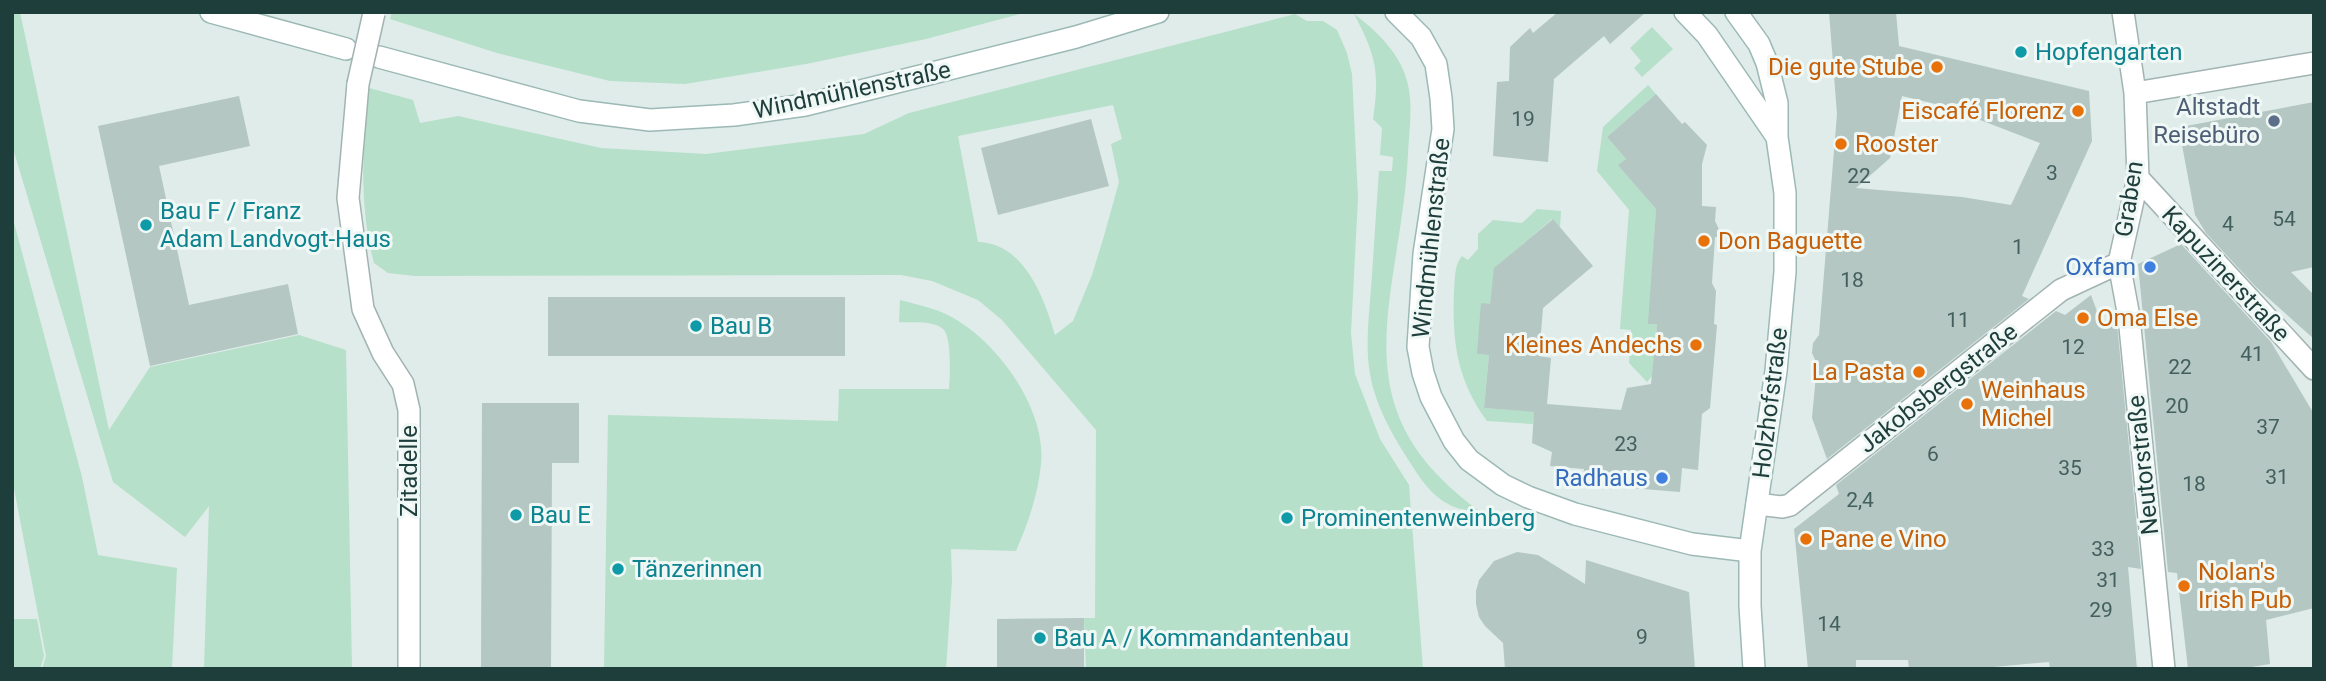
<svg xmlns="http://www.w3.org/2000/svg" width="2326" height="681" viewBox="0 0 2326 681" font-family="Roboto,sans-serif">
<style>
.green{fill:#b6e0ca;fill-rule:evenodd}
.building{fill:#b4c7c3;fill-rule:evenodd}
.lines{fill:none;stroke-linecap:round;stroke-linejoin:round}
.street-casing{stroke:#a1b4b2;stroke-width:24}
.secondary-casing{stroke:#9cb9b5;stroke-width:24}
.street{stroke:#fff;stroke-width:21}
.secondary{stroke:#fff;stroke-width:21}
.street-bridge-casing{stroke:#a1b4b2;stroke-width:24;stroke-linecap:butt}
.street-bridge{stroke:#fff;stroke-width:21}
.culture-dot{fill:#0f9aa8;stroke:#f0f8f6;stroke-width:2.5}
.food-dot{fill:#e8710a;stroke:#f0f8f6;stroke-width:2.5}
.service-dot{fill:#5c6f8a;stroke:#f0f8f6;stroke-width:2.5}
.shop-dot{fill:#3f7fe0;stroke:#f0f8f6;stroke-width:2.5}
.labels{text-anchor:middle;stroke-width:6;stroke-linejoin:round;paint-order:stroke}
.number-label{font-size:21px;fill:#44605e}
.culture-label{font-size:24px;fill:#0d838f;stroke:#f0f8f6;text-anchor:start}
.food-label{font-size:24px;fill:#c56008;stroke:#f0f8f6;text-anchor:start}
.street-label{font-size:24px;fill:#1e3e3c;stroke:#f0f8f6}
.service-label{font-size:24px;fill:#4e5e75;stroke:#f0f8f6;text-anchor:end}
.shop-label{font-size:24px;fill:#366cbe;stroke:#f0f8f6;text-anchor:end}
</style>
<rect width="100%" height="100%" fill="#dfece9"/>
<path class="green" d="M12,12H20L109,430L150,367L299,335L346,350L352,669H204L209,506L185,537L113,482L12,145Z
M392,12H1027L926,39L806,64L685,84L610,81L497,53L390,19Z
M1295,14L1307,21H1323L1337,30L1347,53L1352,74L1358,198L1351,333L1355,374L1380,439L1409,485L1423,669H1086L1084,618H1095L1096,430L1002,320L978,300L932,281L901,275L415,276L388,273L374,263C359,207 362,145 369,88L413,100L420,123L458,116L601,148L706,154L864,134L909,113ZM1113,105L1122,139L1111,144L1119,182L1104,236L1092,275L1073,321L1055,335C1044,297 1024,243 978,242L958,136Z
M1354,14C1377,31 1402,55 1408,85C1413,106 1409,133 1408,154C1401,299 1334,405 1478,510C1450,513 1429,493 1415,470C1396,441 1376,409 1370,374C1365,345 1369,317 1371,288C1374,249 1376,210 1379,171H1392L1393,157L1380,155L1382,128L1373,119C1380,73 1376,55 1354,14Z
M1652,27L1673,49L1642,77L1634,68L1641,61L1630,48Z
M1648,85L1656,94L1607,137L1626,159L1619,165L1656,209L1649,324H1657L1652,376L1647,382L1629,363L1631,330L1620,329L1629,210L1597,171L1603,127Z
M1537,209L1561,211L1560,227L1552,219L1495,268L1490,304L1477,354L1489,355L1484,408L1538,412L1534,417L1533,424L1487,421C1457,380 1452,342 1454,292C1455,280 1454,265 1462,256L1468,260L1478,249V234L1493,220L1522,223Z
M12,215L82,477L98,555L177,568L172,669H42L46,656L12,478Z
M900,300C912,303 924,306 936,310C990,329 1047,406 1041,464C1038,495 1028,523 1016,551L951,549L952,581L946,669H604L608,415L838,421L839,389H949C950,376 952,337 943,329C933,320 912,323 899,322Z
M12,619H37L44,656L40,669H12Z"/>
<path class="building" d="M1558,12H1646L1610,44L1604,36L1554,79L1548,162L1493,156L1497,82L1509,81L1510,47L1530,28L1533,33Z
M1829,12H1896L1899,46L2089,91L2092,141L2022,296L2029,299L1827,459L1812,418L1817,364L1812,353L1813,343L1819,335L1837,114ZM1902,96L1944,106L2040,143L2011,205L1962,197L1856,188L1890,158Z
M1656,94L1682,124L1685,122L1707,145L1702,164V206L1716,207L1715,221L1723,238L1715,237L1712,283L1716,291L1714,324L1717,325L1710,408L1702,414L1698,470L1682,468L1680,492L1618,487L1613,482L1583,479L1584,469L1550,466L1552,452L1532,443L1534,412L1484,408L1489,355L1477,354L1481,303L1490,304L1494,268L1553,219L1593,266L1543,308L1539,356L1551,358L1547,404L1621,410L1627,388L1651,384L1657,324H1648L1656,209L1618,165L1626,159L1607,137Z
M239,96L250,146L159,166L189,305L288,284L298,334L150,366L98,126Z
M2314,102V267L2291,272L2314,295V339L2256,287L2206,233L2195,215L2180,134L2186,126Z
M1091,119L1109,186L998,215L981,148Z
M2181,244L2271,342L2314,414V608L2266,620L2270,664L2239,669H2188L2177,573L2168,572L2138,264Z
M2091,295L2102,325L2117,324L2141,569L2128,567L2137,669H2050L2049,662L1972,669H1909L1908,660H1856V669H1808L1794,529L1839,494L1836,485L2056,311L2065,315Z
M548,297H845V356H548Z
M482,403H579V463H552L551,669H481Z
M1517,552L1538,555L1585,584L1586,560L1689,592L1695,669H1505L1503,643L1485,626L1479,617L1476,604V591L1479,580L1494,561Z
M1084,618V669H997V619Z"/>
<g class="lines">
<defs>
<path id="street" d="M2123,12L2135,93L2138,178L2119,263L2129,317L2164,669
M358,84L348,198L363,309L383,353L403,384L409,410V669
M2135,93L2314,63
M2138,178L2314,369
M1757,504L1782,507L1790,505L2061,290L2119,263"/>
<path id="secondary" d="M211,12L346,49
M1396,12L1421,37L1436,64L1441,98L1443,129L1424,254L1418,347L1423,373L1431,397L1454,441L1469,460L1503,485L1528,497L1575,514L1692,544L1750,551
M1685,12L1707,35L1777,137
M1736,12L1759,44L1767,63L1777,103V137L1785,193V272L1776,371L1750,551V606L1754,669
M379,57L579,111L650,120L734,115L805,105L1076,37L1158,12"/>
</defs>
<use href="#street" class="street-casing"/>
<use href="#secondary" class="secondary-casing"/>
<use href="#street" class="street"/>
<use href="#secondary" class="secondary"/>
<defs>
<path id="street-bridge" d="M358,84L374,13"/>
</defs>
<use href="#street-bridge" class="street-bridge-casing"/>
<use href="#street-bridge" class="street-bridge"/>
</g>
<g class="culture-dot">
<circle cx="2021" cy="52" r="7"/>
<circle cx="146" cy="225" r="7"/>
<circle cx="696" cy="326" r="7"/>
<circle cx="516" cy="515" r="7"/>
<circle cx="1287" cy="518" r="7"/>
<circle cx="618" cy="569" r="7"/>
<circle cx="1040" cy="638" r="7"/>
</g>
<g class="food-dot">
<circle cx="1937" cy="67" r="7"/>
<circle cx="2078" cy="111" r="7"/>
<circle cx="1841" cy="144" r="7"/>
<circle cx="1704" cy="241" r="7"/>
<circle cx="2083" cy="318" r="7"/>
<circle cx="1696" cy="345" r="7"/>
<circle cx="1919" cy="372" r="7"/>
<circle cx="1967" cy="404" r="7"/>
<circle cx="1806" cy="539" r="7"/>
<circle cx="2184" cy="586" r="7"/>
</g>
<circle class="service-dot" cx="2274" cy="121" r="7"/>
<g class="shop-dot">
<circle cx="2150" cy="267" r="7"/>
<circle cx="1662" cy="478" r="7"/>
</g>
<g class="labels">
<g class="number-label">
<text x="1523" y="126">19</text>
<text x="2052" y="180">3</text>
<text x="1859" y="183">22</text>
<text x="2284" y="226">54</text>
<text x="2228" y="231">4</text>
<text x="2018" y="254">1</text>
<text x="1852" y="287">18</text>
<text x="1958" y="327">11</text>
<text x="2073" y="354">12</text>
<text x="2252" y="361">41</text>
<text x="2180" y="374">22</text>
<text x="2177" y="413">20</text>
<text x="2268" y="434">37</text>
<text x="1626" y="451">23</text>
<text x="1933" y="461">6</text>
<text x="2070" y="475">35</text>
<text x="2277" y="484">31</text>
<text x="2194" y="491">18</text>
<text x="1860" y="507">2,4</text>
<text x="2103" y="556">33</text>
<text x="2108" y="587">31</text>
<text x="2101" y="617">29</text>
<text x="1829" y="631">14</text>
<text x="1642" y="644">9</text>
</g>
<g class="culture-label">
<text x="2035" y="60">Hopfengarten</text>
<text x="160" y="219">Bau F / Franz<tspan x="160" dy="28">Adam Landvogt-Haus</tspan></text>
<text x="710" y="334">Bau B</text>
<text x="530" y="523">Bau E</text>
<text x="1301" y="526">Prominentenweinberg</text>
<text x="632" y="577">Tänzerinnen</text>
<text x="1054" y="646">Bau A / Kommandantenbau</text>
</g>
<g class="food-label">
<text x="1923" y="75" text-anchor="end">Die gute Stube</text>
<text x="2064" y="119" text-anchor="end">Eiscafé Florenz</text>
<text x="1855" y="152">Rooster</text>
<text x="1718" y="249">Don Baguette</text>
<text x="2097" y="326">Oma Else</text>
<text x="1682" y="353" text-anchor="end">Kleines Andechs</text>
<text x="1905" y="380" text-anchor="end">La Pasta</text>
<text x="1981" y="398">Weinhaus<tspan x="1981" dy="28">Michel</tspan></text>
<text x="1820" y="547">Pane e Vino</text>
<text x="2198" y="580">Nolan's<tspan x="2198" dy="28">Irish Pub</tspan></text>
</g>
<g class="street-label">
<text transform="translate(852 90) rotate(-12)" y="8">Windmühlenstraße</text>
<text transform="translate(2129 199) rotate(-81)" y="8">Graben</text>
<text transform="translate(1431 238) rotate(-84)" y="8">Windmühlenstraße</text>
<text transform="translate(2226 274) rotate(47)" y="8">Kapuzinerstraße</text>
<text transform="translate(1938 388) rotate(-38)" y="8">Jakobsbergstraße</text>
<text transform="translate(1770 403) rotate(-83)" y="8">Holzhofstraße</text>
<text transform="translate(2143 465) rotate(-96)" y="8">Neutorstraße</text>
<text transform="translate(409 471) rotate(-90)" y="8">Zitadelle</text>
</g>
<g class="service-label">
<text x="2260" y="115">Altstadt<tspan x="2260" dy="28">Reisebüro</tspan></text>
</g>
<g class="shop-label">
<text x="2136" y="275">Oxfam</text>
<text x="1648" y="486">Radhaus</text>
</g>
</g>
<rect width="2326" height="681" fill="none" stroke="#1e3e3c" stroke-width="28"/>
</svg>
